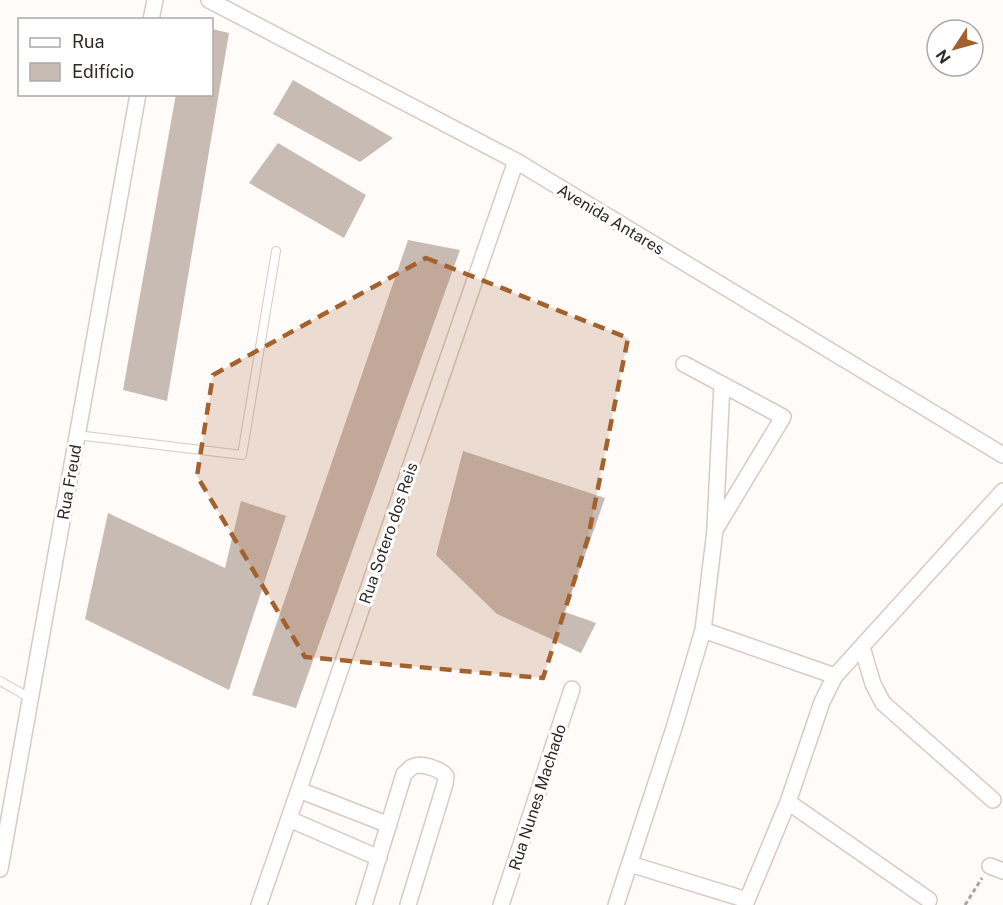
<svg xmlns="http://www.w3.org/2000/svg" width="1003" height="905" viewBox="0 0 1003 905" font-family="'Public Sans',sans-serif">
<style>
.building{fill:#c8bbb3}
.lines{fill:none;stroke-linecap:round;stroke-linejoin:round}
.service-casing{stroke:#d8cac2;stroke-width:10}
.minor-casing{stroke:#d8cac2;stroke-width:18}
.path{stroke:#a8a4a1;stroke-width:3;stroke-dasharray:4.5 3;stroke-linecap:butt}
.service{stroke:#fff;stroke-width:8}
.minor{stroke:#fff;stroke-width:15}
.marked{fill:#a3612d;fill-opacity:0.2;stroke:#a3612d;stroke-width:4.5;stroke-dasharray:12 8;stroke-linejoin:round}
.labels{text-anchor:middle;stroke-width:6;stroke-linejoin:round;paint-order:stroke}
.street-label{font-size:16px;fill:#2f2a26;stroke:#fff}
</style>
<rect width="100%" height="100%" fill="#fefbf9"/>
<path class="building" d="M212,29L229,33L167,401L123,390L176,94H212Z
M293,80L393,138L360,162L273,114Z
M278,143L366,195L344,238L249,183Z
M408,240L460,250L296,708L252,695Z
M463,451L605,498L565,612L596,623L581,653L497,614L436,555Z
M241,501L286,516L229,690L85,619L108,513L225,568Z"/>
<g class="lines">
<defs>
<path id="service" d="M77,435L242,455L276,251
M0,681L30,698"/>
<path id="minor" d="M209,0L516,161L1003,455
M151,20L155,0
M715,528L722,384
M703,630L835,676
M862,647L873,684L883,703L993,800
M299,790L389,825
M788,802L929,900
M289,819L379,858
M630,864L747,900
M990,866L1003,871
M0,869L138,94
M259,905L516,161
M364,905L404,774C407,772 409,769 412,767C421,762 440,769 446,776L445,784L408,905
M501,905L572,689
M616,905L674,728L703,630L715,530L783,417L684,364
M745,905L788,802L822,702L835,676L1003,491"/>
</defs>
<use href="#service" class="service-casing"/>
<use href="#minor" class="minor-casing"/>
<path class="path" d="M965,905L982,878"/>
<use href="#service" class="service"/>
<use href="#minor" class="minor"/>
</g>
<path class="marked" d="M426,258L628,338L588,538L543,678L305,657L197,476L213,375Z"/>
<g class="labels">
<g class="street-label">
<text transform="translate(611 219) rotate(31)" y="6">Avenida Antares</text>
<text transform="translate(69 482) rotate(-80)" y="6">Rua Freud</text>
<text transform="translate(388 533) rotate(-71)" y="6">Rua Sotero dos Reis</text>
<text transform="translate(537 797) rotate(-72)" y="6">Rua Nunes Machado</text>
</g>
</g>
<rect x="18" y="18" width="195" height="78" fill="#ffffff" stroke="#acaaa8" stroke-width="1.5"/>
<rect x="30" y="38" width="30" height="9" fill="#ffffff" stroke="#acaaa8" stroke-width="1.5"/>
<text x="72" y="48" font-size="18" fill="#2f2a26">Rua</text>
<rect x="30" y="63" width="30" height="18" fill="#c8bbb3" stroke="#acaaa8" stroke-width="1.5"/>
<text x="72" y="78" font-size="18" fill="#2f2a26">Edifício</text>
<g transform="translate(955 48) rotate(234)"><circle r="28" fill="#ffffff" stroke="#acaaa8" stroke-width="1.5"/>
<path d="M0-4.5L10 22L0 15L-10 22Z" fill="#a3612d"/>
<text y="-9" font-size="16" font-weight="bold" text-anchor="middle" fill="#2f2a26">N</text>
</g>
</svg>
